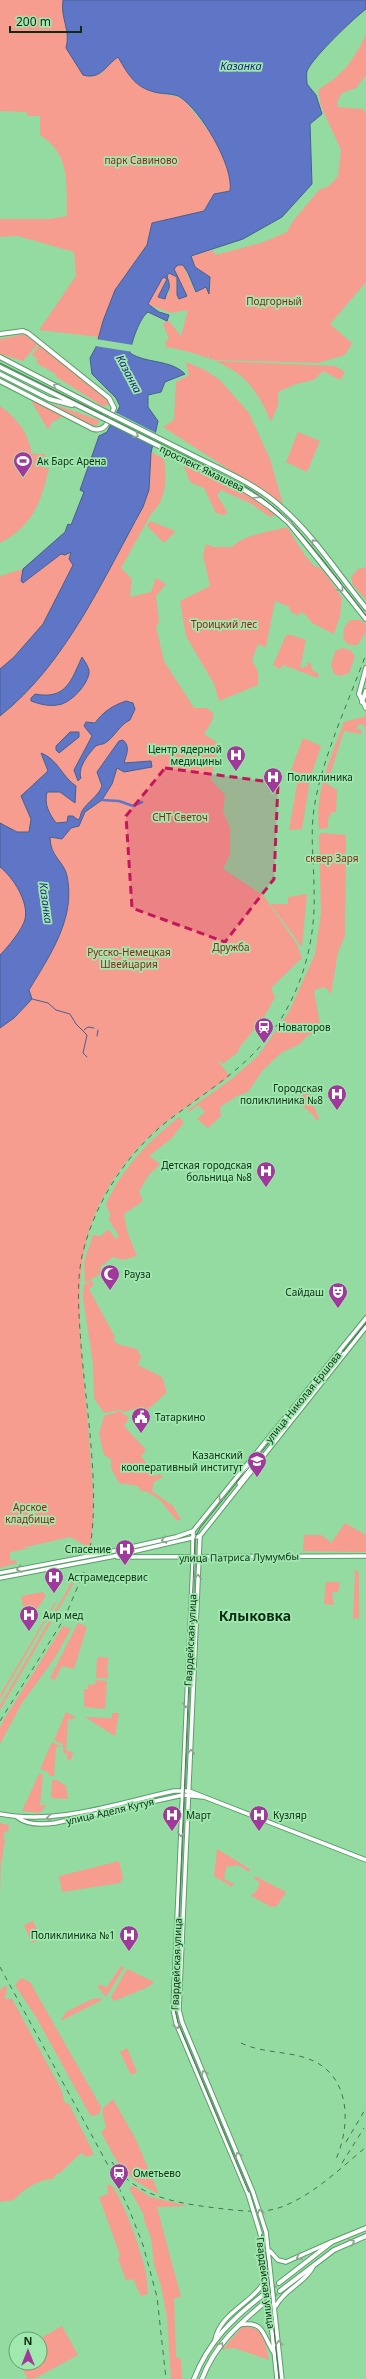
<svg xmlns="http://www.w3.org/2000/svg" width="366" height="2379" viewBox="0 0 366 2379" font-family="'Noto Sans',sans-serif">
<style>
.green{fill:#f69d8f}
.water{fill:#5e76c5;stroke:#466090}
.pier{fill:#93dba1}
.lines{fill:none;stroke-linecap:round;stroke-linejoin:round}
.stream{stroke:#466090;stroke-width:1}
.canal{stroke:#5e76c5;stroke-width:2.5}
.primary-tunnel{stroke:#78b885;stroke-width:4;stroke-dasharray:4 2;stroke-linecap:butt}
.secondary-casing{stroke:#589f68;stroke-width:5.5}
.primary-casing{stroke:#589f68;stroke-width:6}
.secondary{stroke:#fff;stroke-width:3.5}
.primary{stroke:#fff;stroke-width:4}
.tram{stroke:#45744f;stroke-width:1}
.rail{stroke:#45744f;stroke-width:1;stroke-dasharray:5 5;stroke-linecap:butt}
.secondary-bridge-casing{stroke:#589f68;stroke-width:5.5;stroke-linecap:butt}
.primary-bridge-casing{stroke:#589f68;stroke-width:6;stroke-linecap:butt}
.secondary-bridge{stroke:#fff;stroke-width:3.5}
.primary-bridge{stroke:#fff;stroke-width:4}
.oneway{stroke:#93a096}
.marked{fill:#c2185b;fill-opacity:0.2;stroke:#c2185b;stroke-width:3;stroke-dasharray:8 5;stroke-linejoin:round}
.labels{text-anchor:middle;stroke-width:3.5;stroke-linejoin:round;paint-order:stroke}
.park-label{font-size:10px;fill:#962015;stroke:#a0e9ae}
.poi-label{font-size:10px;fill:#0e2c16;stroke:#a0e9ae;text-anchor:start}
.street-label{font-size:10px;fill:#0e2c16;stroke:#a0e9ae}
.water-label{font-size:11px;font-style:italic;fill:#1b2684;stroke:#a0e9ae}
.district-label{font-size:14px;font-weight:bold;fill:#0e2c16;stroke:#a0e9ae}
</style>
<rect width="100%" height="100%" fill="#93dba1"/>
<path class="green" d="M0,0H63C60,17 71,31 66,48L101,74L109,64L118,56C125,69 142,88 156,92C167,96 176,94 185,101C204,126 235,158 230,191L214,194L204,211L99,337L39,330L76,276L74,252L18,236L0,237V219H49L67,216C66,185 71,154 40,135V116H27V112L0,111Z
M366,35V75L356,88L342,93L337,102L338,107L363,109L366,113V282L330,324L352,343L345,355L318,363L216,360L209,358V354L208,356V359L217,361L335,366L345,372L340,380L323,371L314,380L296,384L278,392V405L271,422C264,405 255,388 241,376C221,360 190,351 166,347L165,342L169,339L163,324L168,320L181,336L188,310L171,313L147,304L163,277L167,279L162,288L166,296L169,293L170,285L167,276L169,273L177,277L187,296L174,269L178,265H183L195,292L207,287L209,292L210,277L195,267L191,256L213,250L215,255L261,243L287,232L293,221L319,190L329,186L338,176L341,150L321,106L318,90C346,72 351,63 366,35Z
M24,334L38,344L23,361L0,354V339Z
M39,345L108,400L110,403L104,407L55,376L56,374L36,363L38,359L32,355Z
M186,362L205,370L220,380L249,413L270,459L283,504L163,427L174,420L176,382L189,375Z
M33,400L64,416L52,422L48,430L32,402Z
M50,403L99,420L97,426L86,423Z
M0,406C17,418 28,432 32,454H45L44,468H49C41,502 33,526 0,543Z
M109,429L164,459C167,477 167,500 151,514L121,568L132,579L130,597L151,592L156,578L166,584L156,596L159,622L156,627L164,661L194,708H207L214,714L211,723L204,734L219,744L211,780L225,795L223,811L230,828V854L223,869L263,895L297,944L302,958L271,988L275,997L263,1019L239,1048L238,1052L223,1064L216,1059L230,1076C199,1099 163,1120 137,1149C74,1220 76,1282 83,1370C87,1410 90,1451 93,1491V1523L90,1548L70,1537L22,1548H31L10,1552V1561L16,1560L17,1563L0,1568V576L23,569L65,532L68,524L71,525L84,492L80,490L99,436L104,435Z
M298,432L320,441L307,472L286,462Z
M183,464L243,491L276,515L270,517L250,503L221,490L217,495L228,513L223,515L216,513L204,488L190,482Z
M150,521L173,530L175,532L164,543L147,526Z
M287,527L304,554L314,566L319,567L328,577L342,598L340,616L334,634L312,623L305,614L300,612L298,616L289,610L290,607L275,601L266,647L258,644L252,660L258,672V685L219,701L214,684L186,636L180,601L210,586L203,555L206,544L213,547H232C245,534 270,532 287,527Z
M366,567V600L353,585L351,577L358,569Z
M350,620H361L366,625V631L358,645H349L343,639L344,628Z
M286,635H291L306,640L300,668L308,666L307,662L311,663L312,670L319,674L318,678L283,665L280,669L273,665Z
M343,648L350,650L355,656L349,673L341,676L334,674L331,665L335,651Z
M366,716V728L362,724L358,725L356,729L362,730L361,734L344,731L327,784L337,790L336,812H332L328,819V828L319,829C314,794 332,754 344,722Z
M303,738L321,746L310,779L302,829L289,830L299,773L291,770Z
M321,833L346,835L345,936L338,952L331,994L325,987L314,990L321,1031L307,1036L300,1044L281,1053L263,1070L248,1092L237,1096L220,1107L221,1116L208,1128L197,1119L205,1112L198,1105L189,1112L188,1110L233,1078L258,1056L289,1012L315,954L321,913L319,835Z
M307,894L302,947L270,904H288V897Z
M308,1091L319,1119L316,1120L313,1115L297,1101L300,1096Z
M179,1117L184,1122L172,1138L149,1156L160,1164L148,1176L139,1192L143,1201L124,1214L127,1231L137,1256L123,1260L113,1257L101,1266L100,1274L85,1283L84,1262L93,1235L101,1236L108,1229L116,1239L119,1236L109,1220L110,1214L106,1204C124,1166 147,1143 179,1117Z
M91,1280L94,1285L89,1289L115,1337L113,1339L117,1344L137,1349L141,1357L138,1365L162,1377L166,1389V1393L141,1416L133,1409L125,1412L120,1410L104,1413L94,1398L93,1364L83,1298L84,1285Z
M120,1411L129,1418L124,1426L146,1450L141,1456L155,1476L160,1474L163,1477L154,1482L152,1491L173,1506L181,1520H176L160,1500L146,1491L142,1492L138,1486L119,1483L111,1468V1459L104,1455L99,1434L104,1416Z
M345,1523L366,1535V1552L303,1551L304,1535H322L331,1543Z
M355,1570L359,1572V1618L353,1619Z
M73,1580L75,1581L0,1710V1705Z
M326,1582H340L338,1592H332L334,1605L324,1604Z
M43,1592L46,1596L32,1616L25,1615L21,1596Z
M55,1602L56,1603L0,1699V1695Z
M78,1623L87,1627L74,1669L62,1666L55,1680L50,1678Z
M63,1626L71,1629L54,1659L22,1703L0,1744V1728L3,1721Z
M99,1657L109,1658L107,1666L108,1678H96L97,1659Z
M96,1680L107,1681L105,1709L84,1707V1689H88V1685L95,1684Z
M66,1712L75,1717L74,1719H68L66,1751L73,1752L71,1760L67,1759V1754L63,1753V1744L54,1740Z
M112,1713H119L115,1736L85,1717L112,1718Z
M52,1742L61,1746L56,1747L54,1776H50L48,1772L40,1769Z
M39,1774H43L40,1806L47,1804L40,1813L22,1811Z
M52,1780H57L66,1786L68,1799L51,1798Z
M0,1823L9,1825L8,1832L5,1831L3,1838L5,1840L1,1864L0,1896Z
M217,1849L250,1869L249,1872L238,1865L226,1867L224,1879L234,1884L232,1887L214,1876Z
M119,1861L123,1878L120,1883L62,1892L59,1876Z
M255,1876L286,1892L277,1906L271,1907L250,1895L255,1893L260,1883L254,1878Z
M33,1921L41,1939L32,1943L24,1925Z
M121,1966L124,1968L106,1997L98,1987L100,1984L106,1988Z
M127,1969L154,1982L148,1987L114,2001L111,1997Z
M21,1978L30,1982L101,2107L100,2113L94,2116L90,2115L36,2017L15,1985Z
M4,1986L7,1987L5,1999H12L62,2091L64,2102L69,2104L94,2154L87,2157L81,2153L60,2173L56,2174L53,2179C40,2179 23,2189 14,2200L0,2202V1990Z
M100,1998L102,2000L61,2021L66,2012L92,1999Z
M127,2048L137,2072L131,2075L120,2052Z
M113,2099L136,2140L159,2194C122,2176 120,2167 101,2132L106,2128L103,2115V2108Z
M110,2184C122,2195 141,2251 145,2269C147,2277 147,2286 148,2294L141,2296L133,2279L126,2280L118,2259L120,2255L99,2197L108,2194L107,2186Z
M133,2186L150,2197L188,2206L157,2207L181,2297L174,2298L176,2357L181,2359L182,2379H171L167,2317L161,2286L154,2264L151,2238L144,2220V2215L129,2188Z
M62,2326L78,2355L34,2379H28L19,2363H40L39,2339Z
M242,2327C264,2325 265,2342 269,2360L234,2348L223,2349Z"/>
<path class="water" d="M63,0H366V9C353,19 313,57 307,71C306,74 307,80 307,84L316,95L322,114L310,124L312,184L282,217L243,239L191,256L195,267L210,277L209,294L206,287L196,292L188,273L183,265H178L174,269L187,296L179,299L177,295V277L169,273L167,276C172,291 168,287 165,299L158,297L167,279L163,277L148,304L159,312L169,315L167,321L148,312C140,317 131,343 130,353C147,364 170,359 185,374L165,382L161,392L148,395V407L158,421L151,453L149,490L143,507C103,579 66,664 0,716V669L14,657L43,624L71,569L73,565L69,559L71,552L65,555L61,554L23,583L21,581L23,569L65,532L68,524L71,525L84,492L80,490L99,436L107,432L120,406L116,398L92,374L90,358L96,347L103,321L115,290L147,245L152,223L204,211L214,194L230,191C234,166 201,111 180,97C175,94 166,94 159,93C136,89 129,76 118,57C105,66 101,80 83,75L66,48C71,31 60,17 63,0Z
M82,657C85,662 90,668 89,674C86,686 73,700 62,704C51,707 42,705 31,701V698L35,694C66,700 71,681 82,657Z
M126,701L133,703L135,709L130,720C119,725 115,737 105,743C102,745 99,744 96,746C89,753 77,768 81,778L78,781L74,770L92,736L84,726L86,722L95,723C104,711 112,706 126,701Z
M70,732H79V737L59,753L56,750V746Z
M123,740C131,747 126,755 124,763L151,761L152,767L124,772L117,768L112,784L102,800L85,812L79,826L71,828L62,839L50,837C50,857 64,861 67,876C76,918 50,955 29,990L32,999L14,1018L0,1028V955C7,948 23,929 25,919C29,902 13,877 0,867V823L17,832H29L31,819L21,796L48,771L41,753C58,759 62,777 76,786L75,803L60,792H47C44,805 49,813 56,823L67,822L68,816H73L78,820C81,817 80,815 82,811C88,801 98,797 102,786L97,772L119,741Z"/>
<path class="pier" d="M96,339L133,345V352L95,346Z
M115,412L158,434L155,447L109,424Z"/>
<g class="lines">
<path class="stream" d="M32,999L48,1003L56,1010L70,1014L76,1024L87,1035L83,1053L87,1057
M84,1030L88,1027L94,1028
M97,1036L98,1030"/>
<path class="canal" d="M102,800L119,801L133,806L142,802"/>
<path class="primary-tunnel" d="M263,2295L279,2283
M264,2303L280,2291"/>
<defs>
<path id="secondary" d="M331,1364L342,1353
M289,1420L303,1403
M239,1483L258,1455
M193,1531V1562L173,2009L176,2023L248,2194
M200,1536L179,2010L182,2022L253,2192
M117,1557L366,1556
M0,1573L105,1553L176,1537L193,1531L366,1318
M0,1578L110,1557L200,1536L366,1327
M0,1814C58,1825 117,1803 174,1791H189L366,1860
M17,1817C27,1825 42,1825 55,1823L183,1795L203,1797
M266,2232L282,2379
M260,2233L263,2247L277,2379
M270,2251L278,2260L286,2262L331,2242
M276,2306C284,2289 306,2283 314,2265
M239,2325C265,2320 262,2335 274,2353
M215,2340C220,2312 255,2303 266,2278"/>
<path id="primary" d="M0,334L23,331L28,333L109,398L114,408C109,419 107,432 93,429L0,381
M0,357L104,411
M0,367L101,417
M0,374L49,399L72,405
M188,453C219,469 253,482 280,506C313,534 338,574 366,608
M185,459C223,478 258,494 289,523L366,619
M366,668L359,694L366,708
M362,702L366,691
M279,2283L332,2242L366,2228
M280,2291L334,2250L366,2236
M194,2379C208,2342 233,2318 263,2295
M202,2379C214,2346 238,2325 264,2303"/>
</defs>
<use href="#secondary" class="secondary-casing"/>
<use href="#primary" class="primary-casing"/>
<use href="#secondary" class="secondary"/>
<use href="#primary" class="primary"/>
<path class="tram" d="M0,363L243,485C295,516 329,569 366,616
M279,2379L267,2261L261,2233L249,2193L178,2023L175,2010L195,1538L200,1528L366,1323"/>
<path class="rail" d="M90,1548C100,1487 86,1408 81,1345C79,1315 76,1285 82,1256C94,1204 124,1157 165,1123C205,1092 248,1068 277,1025C304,985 316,937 314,889C314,862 310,836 314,809C321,760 349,701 366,654
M0,1721L64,1619L84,1572
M0,1967L109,2167L129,2209L143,2245L157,2297L166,2379
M241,2043C262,2053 285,2051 306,2058C350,2072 352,2123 336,2159
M346,2142L366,2108
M112,2162C135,2199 184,2204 224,2209C244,2211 265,2214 284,2206C314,2194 341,2168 366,2147
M342,2163L364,2128"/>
<defs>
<path id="secondary-bridge" d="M253,2192L266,2232
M248,2194L260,2233"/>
<path id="primary-bridge" d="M104,411L188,453
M101,417L185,459"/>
</defs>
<use href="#secondary-bridge" class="secondary-bridge-casing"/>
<use href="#primary-bridge" class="primary-bridge-casing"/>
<use href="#secondary-bridge" class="secondary-bridge"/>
<use href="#primary-bridge" class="primary-bridge"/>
</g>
<defs><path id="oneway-chevron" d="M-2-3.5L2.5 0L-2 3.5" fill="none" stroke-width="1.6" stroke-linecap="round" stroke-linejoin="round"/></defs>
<g class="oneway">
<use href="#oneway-chevron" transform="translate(56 386) rotate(-151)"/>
<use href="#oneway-chevron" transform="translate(136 435) rotate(27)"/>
<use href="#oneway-chevron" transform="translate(257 496) rotate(34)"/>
<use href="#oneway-chevron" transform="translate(314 542) rotate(-129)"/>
<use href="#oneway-chevron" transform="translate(341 589) rotate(49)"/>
<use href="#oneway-chevron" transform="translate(221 1498) rotate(129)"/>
<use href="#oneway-chevron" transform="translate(164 1540) rotate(168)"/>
<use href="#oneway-chevron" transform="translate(19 1569) rotate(169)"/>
<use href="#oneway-chevron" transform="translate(198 1577) rotate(-87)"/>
<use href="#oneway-chevron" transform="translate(186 1705) rotate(93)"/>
<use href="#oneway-chevron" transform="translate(191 1752) rotate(-89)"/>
<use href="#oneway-chevron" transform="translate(49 1818) rotate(177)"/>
<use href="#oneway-chevron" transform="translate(181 1834) rotate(92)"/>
<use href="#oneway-chevron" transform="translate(177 2026) rotate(68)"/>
<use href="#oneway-chevron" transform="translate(204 2073) rotate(-113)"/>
<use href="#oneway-chevron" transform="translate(238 2155) rotate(-112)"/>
<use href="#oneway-chevron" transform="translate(260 2212) rotate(-107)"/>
<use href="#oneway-chevron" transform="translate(352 2242) rotate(-25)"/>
<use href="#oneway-chevron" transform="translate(299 2257) rotate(155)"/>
<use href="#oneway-chevron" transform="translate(279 2343) rotate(-95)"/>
<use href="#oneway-chevron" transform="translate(221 2345) rotate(-56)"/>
</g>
<path class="marked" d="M165,768L278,783L274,879L225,942L132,908L126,816Z"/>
<defs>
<symbol id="stadium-pin" viewBox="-11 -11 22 30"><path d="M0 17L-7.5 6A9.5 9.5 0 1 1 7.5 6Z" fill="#a1399c" stroke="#a0e9ae"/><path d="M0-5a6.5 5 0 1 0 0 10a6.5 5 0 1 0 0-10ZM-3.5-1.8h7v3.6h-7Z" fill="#fff"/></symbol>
<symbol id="hospital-pin" viewBox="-11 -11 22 30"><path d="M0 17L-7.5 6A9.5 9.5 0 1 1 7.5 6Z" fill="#a1399c" stroke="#a0e9ae"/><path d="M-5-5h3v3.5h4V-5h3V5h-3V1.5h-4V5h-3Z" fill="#fff"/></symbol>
<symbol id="station-pin" viewBox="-11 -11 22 30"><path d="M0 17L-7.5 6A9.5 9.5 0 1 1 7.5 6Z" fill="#a1399c" stroke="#a0e9ae"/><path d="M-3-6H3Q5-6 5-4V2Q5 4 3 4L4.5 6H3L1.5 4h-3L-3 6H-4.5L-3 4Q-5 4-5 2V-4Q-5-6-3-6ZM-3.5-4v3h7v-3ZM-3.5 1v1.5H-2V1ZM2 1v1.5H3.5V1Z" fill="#fff"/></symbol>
<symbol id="mosque-pin" viewBox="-11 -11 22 30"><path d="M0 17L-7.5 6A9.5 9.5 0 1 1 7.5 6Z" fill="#a1399c" stroke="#a0e9ae"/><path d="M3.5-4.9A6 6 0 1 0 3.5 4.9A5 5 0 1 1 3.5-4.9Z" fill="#fff"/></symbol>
<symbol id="theatre-pin" viewBox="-11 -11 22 30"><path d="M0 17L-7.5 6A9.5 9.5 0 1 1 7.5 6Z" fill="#a1399c" stroke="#a0e9ae"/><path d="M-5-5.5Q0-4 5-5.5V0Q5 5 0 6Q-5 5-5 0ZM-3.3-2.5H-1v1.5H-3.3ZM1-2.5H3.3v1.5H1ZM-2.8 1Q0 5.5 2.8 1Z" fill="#fff"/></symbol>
<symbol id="civic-pin" viewBox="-11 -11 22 30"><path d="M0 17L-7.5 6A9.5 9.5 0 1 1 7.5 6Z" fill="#a1399c" stroke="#a0e9ae"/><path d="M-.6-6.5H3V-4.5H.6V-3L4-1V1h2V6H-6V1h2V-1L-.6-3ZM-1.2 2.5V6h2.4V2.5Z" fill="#fff"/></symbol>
<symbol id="university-pin" viewBox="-11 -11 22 30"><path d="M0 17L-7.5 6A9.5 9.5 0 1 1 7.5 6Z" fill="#a1399c" stroke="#a0e9ae"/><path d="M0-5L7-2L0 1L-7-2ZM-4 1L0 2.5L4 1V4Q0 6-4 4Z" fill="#fff"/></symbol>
</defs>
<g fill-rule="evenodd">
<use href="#stadium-pin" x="12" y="450" width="22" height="30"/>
<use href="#hospital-pin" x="225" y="744" width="22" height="30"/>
<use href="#hospital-pin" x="262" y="766" width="22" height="30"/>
<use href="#station-pin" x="253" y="1016" width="22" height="30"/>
<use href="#hospital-pin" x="326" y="1083" width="22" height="30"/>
<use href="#hospital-pin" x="255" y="1160" width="22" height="30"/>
<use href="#mosque-pin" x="99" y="1263" width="22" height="30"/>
<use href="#theatre-pin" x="327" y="1281" width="22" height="30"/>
<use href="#civic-pin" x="130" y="1406" width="22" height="30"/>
<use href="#university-pin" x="246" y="1450" width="22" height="30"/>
<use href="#hospital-pin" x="114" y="1538" width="22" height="30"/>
<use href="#hospital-pin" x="43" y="1566" width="22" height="30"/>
<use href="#hospital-pin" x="18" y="1604" width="22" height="30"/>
<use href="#hospital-pin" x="161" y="1804" width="22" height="30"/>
<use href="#hospital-pin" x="248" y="1804" width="22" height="30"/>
<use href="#hospital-pin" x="118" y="1924" width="22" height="30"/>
<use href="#station-pin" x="108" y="2162" width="22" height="30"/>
</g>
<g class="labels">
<g class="park-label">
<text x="141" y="164">парк Савиново</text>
<text x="274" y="305">Подгорный</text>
<text x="224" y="628">Троицкий лес</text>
<text x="180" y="821">СНТ Светоч</text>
<text x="332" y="862">сквер Заря</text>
<text x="231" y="951">Дружба</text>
<text x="129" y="956">Русско-Немецкая<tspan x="129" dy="12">Швейцария</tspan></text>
<text x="30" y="1511">Арское<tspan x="30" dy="12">кладбище</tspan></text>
</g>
<g class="poi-label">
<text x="37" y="465">Ак Барс Арена</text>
<text x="222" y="753" text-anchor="end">Центр ядерной<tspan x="222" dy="12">медицины</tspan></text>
<text x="287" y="781">Поликлиника</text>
<text x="278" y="1031">Новаторов</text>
<text x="323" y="1092" text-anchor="end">Городская<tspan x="323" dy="12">поликлиника №8</tspan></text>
<text x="252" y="1169" text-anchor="end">Детская городская<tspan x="252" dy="12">больница №8</tspan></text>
<text x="124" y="1278">Рауза</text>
<text x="324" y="1296" text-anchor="end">Сайдаш</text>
<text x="155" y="1421">Татаркино</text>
<text x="243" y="1459" text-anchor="end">Казанский<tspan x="243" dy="12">кооперативный институт</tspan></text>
<text x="111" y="1553" text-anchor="end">Спасение</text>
<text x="68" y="1581">Астрамедсервис</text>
<text x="43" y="1619">Аир мед</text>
<text x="186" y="1819">Март</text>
<text x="273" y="1819">Кузляр</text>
<text x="115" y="1939" text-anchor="end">Поликлиника №1</text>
<text x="133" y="2177">Ометьево</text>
</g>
<g class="street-label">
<text transform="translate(202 468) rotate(26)" y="4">проспект Ямашева</text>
<text transform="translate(303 1397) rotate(-51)" y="4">улица Николая Ершова</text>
<text transform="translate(239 1557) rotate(-1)" y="4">улица Патриса Лумумбы</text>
<text transform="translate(190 1640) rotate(-87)" y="4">Гвардейская улица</text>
<text transform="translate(110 1811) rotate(-13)" y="4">улица Аделя Кутуя</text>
<text transform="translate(176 1964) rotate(-88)" y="4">Гвардейская улица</text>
<text transform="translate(266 2283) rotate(83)" y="4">Гвардейская улица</text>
</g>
<g class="water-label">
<text x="241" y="70">Казанка</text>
<text transform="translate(129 374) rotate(62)" y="4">Казанка</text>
<text transform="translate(46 903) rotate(82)" y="4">Казанка</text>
</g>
<g class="district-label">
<text x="255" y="1621">Клыковка</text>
</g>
</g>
<g transform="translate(28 2351)"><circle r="19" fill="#a0e9ae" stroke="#669d71"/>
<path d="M0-3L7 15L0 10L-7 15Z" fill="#a1399c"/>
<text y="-6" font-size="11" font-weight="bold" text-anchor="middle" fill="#0e2c16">N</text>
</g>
<path d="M10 26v6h71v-6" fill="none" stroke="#0e2c16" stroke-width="2"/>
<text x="16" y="26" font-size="12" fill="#0e2c16" stroke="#a0e9ae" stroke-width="3" paint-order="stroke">200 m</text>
</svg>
